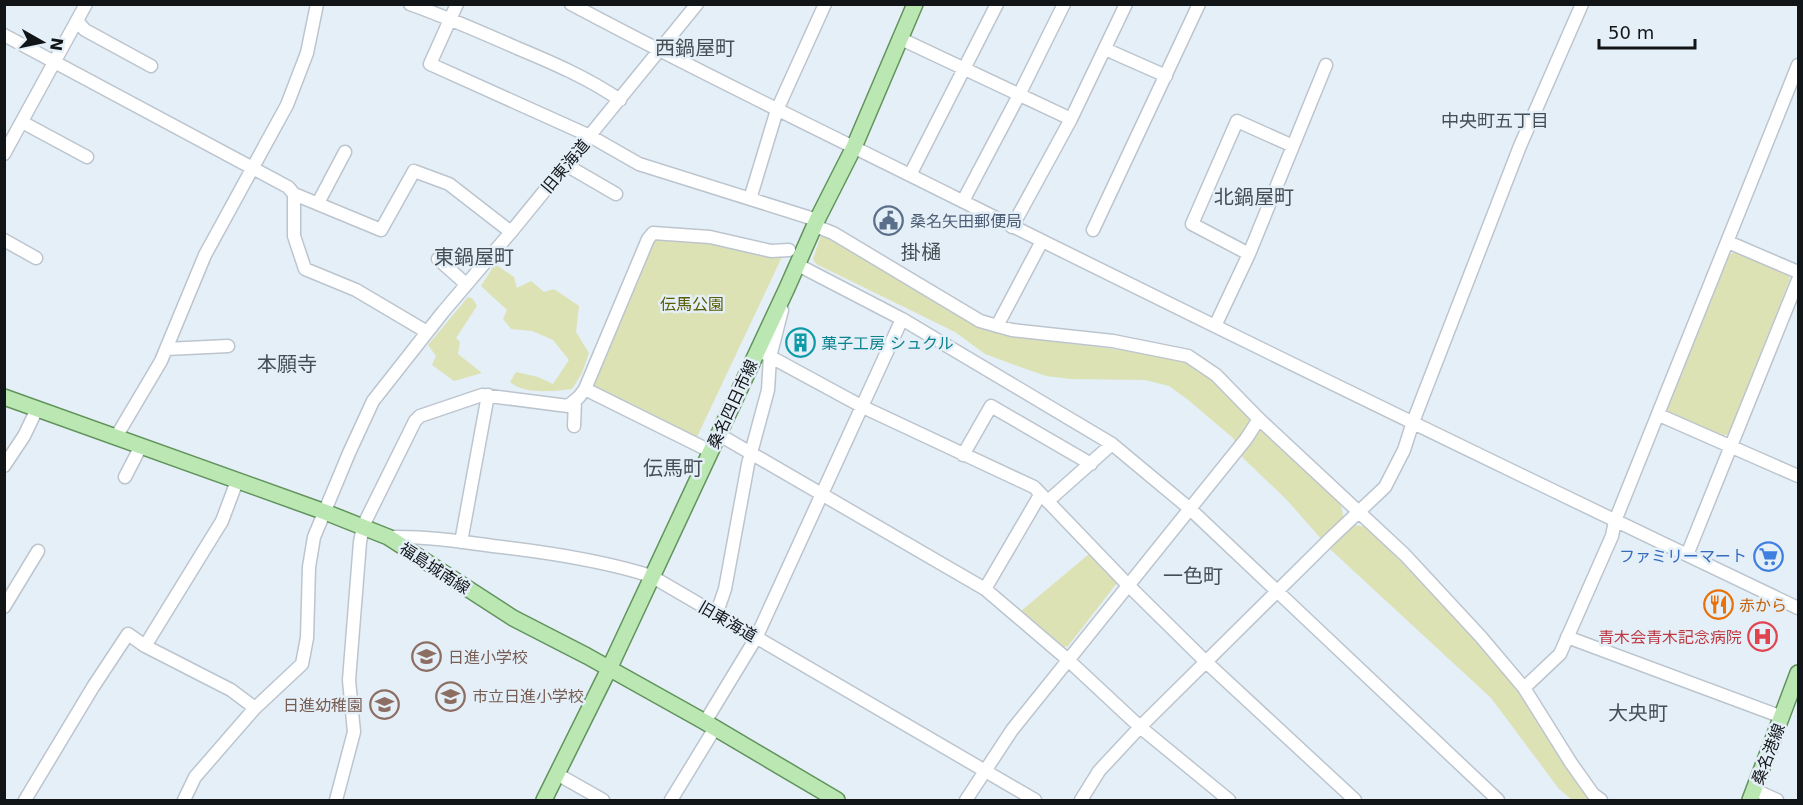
<svg xmlns="http://www.w3.org/2000/svg" width="1803" height="805" viewBox="0 0 1803 805" font-family="'DejaVu Sans','Noto Sans JP',sans-serif">
<style>
.green{fill:#dde2b4}
.lines{fill:none;stroke-linecap:round;stroke-linejoin:round}
.minor-casing{stroke:#bcc5ce;stroke-width:15}
.major-casing{stroke:#62935c;stroke-width:18}
.minor{stroke:#fff;stroke-width:12}
.major{stroke:#bbe7b3;stroke-width:15}
.labels{text-anchor:middle;stroke-width:5;stroke-linejoin:round;paint-order:stroke}
.street-label{font-size:16px;fill:#121518;stroke:#e4eff8}
.service-label{font-size:16px;fill:#4e5e75;stroke:#e4eff8;text-anchor:start}
.park-label{font-size:16px;fill:#5a5c02;stroke:#e4eff8}
.culture-label{font-size:16px;fill:#0d838f;stroke:#e4eff8;text-anchor:start}
.shop-label{font-size:16px;fill:#366cbe;stroke:#e4eff8;text-anchor:end}
.food-label{font-size:16px;fill:#c56008;stroke:#e4eff8;text-anchor:start}
.health-label{font-size:16px;fill:#be3a42;stroke:#e4eff8;text-anchor:end}
.education-label{font-size:16px;fill:#785e54;stroke:#e4eff8;text-anchor:start}
.neighbourhood-label{font-size:18px;fill:#454e55;stroke:#e4eff8}
.quarter-label{font-size:20px;fill:#454e55;stroke:#e4eff8}
</style>
<rect width="100%" height="100%" fill="#e4eff8"/>
<path class="green" d="M821,235L913,285L983,329L1017,337L1162,355L1184,360L1201,370L1341,504L1343,516L1354,525L1367,527L1485,648L1523,699L1583,792L1594,800H1572L1559,789L1491,698L1331,550L1286,499L1243,458L1233,438L1187,399L1169,386L1145,380L1070,379L1046,376L1012,364L985,354L955,332L816,264L813,259Z
M654,238L719,244L782,257L696,439L594,390L591,385Z
M1735,252L1787,273L1790,279L1729,434L1722,436L1669,415L1667,408L1730,254Z
M495,264L514,277L517,288L531,281L544,292L554,289L579,306L576,332L589,353L582,373L572,389C553,391 525,395 510,382L516,372L538,377L553,384L569,360L553,340L532,331L511,329L503,319L507,310L481,286Z
M468,297L473,299L477,306L456,338L460,342L458,354L482,373L454,381L432,365L436,356L428,345Z
M1089,554L1117,583L1068,646L1064,647L1021,611Z"/>
<g class="lines">
<defs>
<path id="minor" d="M410,4C446,17 481,32 517,48C553,63 588,78 620,100
M457,4L430,64L590,136L639,164L817,220
M571,4C698,72 828,134 958,199C1237,338 1517,474 1798,608
M77,21L85,30L151,66
M4,35L288,187L294,194L381,230L414,171L449,184L511,232
M899,38L1071,119
M1105,49L1166,76
M22,122L87,157
M4,154L86,4
M566,165L616,194
M910,175L997,4
M294,194V236L305,269L356,290L427,332
M750,199L777,110L825,4
M963,201L1019,95L1064,4
M318,203L345,152
M815,226L833,233L980,321L1012,330L1113,341L1188,356L1216,375L1259,419L1405,555L1481,637L1524,688L1571,763L1593,794L1601,800
M1012,227L1071,119L1126,4
M1093,230L1199,4
M4,240L36,258
M1728,242L1798,272
M1249,254L1326,65
M438,259L466,284
M798,265L902,319L1112,444L1189,508L1498,800
M997,326L1042,241
M1215,326L1249,254L1192,224L1237,121L1293,146
M166,349L228,346
M758,350L863,407L1034,487L1127,584L1205,661L1355,800
M585,389L710,451
M1659,415L1798,476
M574,426L575,401
M718,434L985,589L1067,659L1140,727L1229,800
M116,437L161,361L205,255L287,105L307,53L317,4
M963,455L991,406L1091,464
M4,466L24,436L37,409
M125,477L141,446
M1048,501L1112,444
M388,537C423,536 458,541 493,546C546,552 601,560 651,576L1035,800
M461,542L488,395
M1687,555L1798,280
M985,589L1040,495
M4,607L38,551
M716,615L725,589L748,464L768,390L770,357L782,310
M1567,637L1782,717
M145,646L222,521L237,481
M1524,688L1560,654L1612,536L1615,521L1798,65
M705,722L756,638L902,319
M557,774L603,800
M1755,790L1777,800
M25,800L93,687L128,634L145,646L231,690L255,708
M184,800L195,777L255,708L302,664L307,638L309,567L314,537L349,453L373,401L443,312L511,232L697,4
M336,800L354,732L349,680L360,542L363,526L415,421L420,416L482,395L568,406L579,397L585,389L648,239L653,233L710,237L771,251L789,250
M671,800L715,728
M966,800L1012,730L1246,439L1259,419
M1081,800L1099,771L1140,727L1330,539L1385,487L1404,450L1413,422L1520,146L1582,4"/>
<path id="major" d="M4,397L325,512L388,537L513,618L587,656L705,722L837,800
M544,800L609,669L787,288L817,220L854,147L915,4
M1750,800L1798,673"/>
</defs>
<use href="#minor" class="minor-casing"/>
<use href="#major" class="major-casing"/>
<use href="#minor" class="minor"/>
<use href="#major" class="major"/>
</g>
<defs>
<symbol id="civic-ring" viewBox="-11 -11 22 22"><circle r="9.5" fill="#e4eff8" stroke="#5c6f8a" stroke-width="1.5"/><path d="M-.6-6.5H3V-4.5H.6V-3L4-1V1h2V6H-6V1h2V-1L-.6-3ZM-1.2 2.5V6h2.4V2.5Z" fill="#5c6f8a"/></symbol>
<symbol id="building-ring" viewBox="-11 -11 22 22"><circle r="9.5" fill="#e4eff8" stroke="#0f9aa8" stroke-width="1.5"/><path d="M-4-6H4V6H1V3H-1V6H-4ZM-2.5-4.3h1.7v1.8h-1.7ZM.8-4.3h1.7v1.8H.8ZM-2.5-1h1.7V.8h-1.7ZM.8-1h1.7V.8H.8Z" fill="#0f9aa8"/></symbol>
<symbol id="supermarket-ring" viewBox="-11 -11 22 22"><circle r="9.5" fill="#e4eff8" stroke="#3f7fe0" stroke-width="1.5"/><path d="M-6-5.5h2.5l.6 2H6L4.5 2H-2.5L-4.4-4H-6ZM-1.5 3.2a1.3 1.3 0 1 0 .1 0ZM3 3.2a1.3 1.3 0 1 0 .1 0Z" fill="#3f7fe0"/></symbol>
<symbol id="restaurant-ring" viewBox="-11 -11 22 22"><circle r="9.5" fill="#e4eff8" stroke="#e8710a" stroke-width="1.5"/><path d="M-5-6h1v4h1v-4h1v4h1v-4h1v5L-1.5 .5V6h-2V.5L-5-1ZM5-6V6H3V1.5H1.5Q1.5-4 5-6Z" fill="#e8710a"/></symbol>
<symbol id="hospital-ring" viewBox="-11 -11 22 22"><circle r="9.5" fill="#e4eff8" stroke="#e0444e" stroke-width="1.5"/><path d="M-5-5h3v3.5h4V-5h3V5h-3V1.5h-4V5h-3Z" fill="#e0444e"/></symbol>
<symbol id="school-ring" viewBox="-11 -11 22 22"><circle r="9.5" fill="#e4eff8" stroke="#8d6e63" stroke-width="1.5"/><path d="M0-5L7-2L0 1L-7-2ZM-4 1L0 2.5L4 1V4Q0 6-4 4Z" fill="#8d6e63"/></symbol>
</defs>
<g fill-rule="evenodd">
<use href="#civic-ring" x="872" y="204" width="33" height="33"/>
<use href="#building-ring" x="784" y="326" width="33" height="33"/>
<use href="#supermarket-ring" x="1752" y="540" width="33" height="33"/>
<use href="#restaurant-ring" x="1702" y="588" width="33" height="33"/>
<use href="#hospital-ring" x="1746" y="620" width="33" height="33"/>
<use href="#school-ring" x="410" y="640" width="33" height="33"/>
<use href="#school-ring" x="434" y="680" width="33" height="33"/>
<use href="#school-ring" x="368" y="688" width="33" height="33"/>
</g>
<g class="labels">
<g class="street-label">
<text transform="translate(565 166) rotate(-50)" y="6">旧東海道</text>
<text transform="translate(732 404) rotate(-65)" y="6">桑名四日市線</text>
<text transform="translate(435 568) rotate(33)" y="6">福島城南線</text>
<text transform="translate(728 621) rotate(30)" y="6">旧東海道</text>
<text transform="translate(1768 754) rotate(-69)" y="6">桑名港線</text>
</g>
<g class="service-label">
<text x="910" y="227">桑名矢田郵便局</text>
</g>
<g class="park-label">
<text x="692" y="310">伝馬公園</text>
</g>
<g class="culture-label">
<text x="821" y="349">菓子工房 シュクル</text>
</g>
<g class="shop-label">
<text x="1747" y="562">ファミリーマート</text>
</g>
<g class="food-label">
<text x="1739" y="611">赤から</text>
</g>
<g class="health-label">
<text x="1742" y="643">青木会青木記念病院</text>
</g>
<g class="education-label">
<text x="448" y="663">日進小学校</text>
<text x="472" y="702">市立日進小学校</text>
<text x="363" y="711" text-anchor="end">日進幼稚園</text>
</g>
<g class="neighbourhood-label">
<text x="1495" y="127">中央町五丁目</text>
</g>
<g class="quarter-label">
<text x="695" y="55">西鍋屋町</text>
<text x="1254" y="204">北鍋屋町</text>
<text x="921" y="259">掛樋</text>
<text x="474" y="264">東鍋屋町</text>
<text x="287" y="371">本願寺</text>
<text x="673" y="475">伝馬町</text>
<text x="1193" y="583">一色町</text>
<text x="1638" y="720">大央町</text>
</g>
</g>
<rect width="1803" height="805" fill="none" stroke="#121518" stroke-width="12"/>
<g transform="translate(42 42) rotate(99)" stroke="#e4eff8" stroke-width="4.5" paint-order="stroke">
<path d="M0-4.5L10 22L0 15L-10 22Z" fill="#121518"/>
<text y="-9" font-size="16" font-weight="bold" text-anchor="middle" fill="#121518">N</text>
</g>
<path d="M1599 39v9h96v-9" fill="none" stroke="#121518" stroke-width="3"/>
<text x="1608" y="39" font-size="18" fill="#121518" stroke="#e4eff8" stroke-width="4.5" paint-order="stroke">50 m</text>
</svg>
